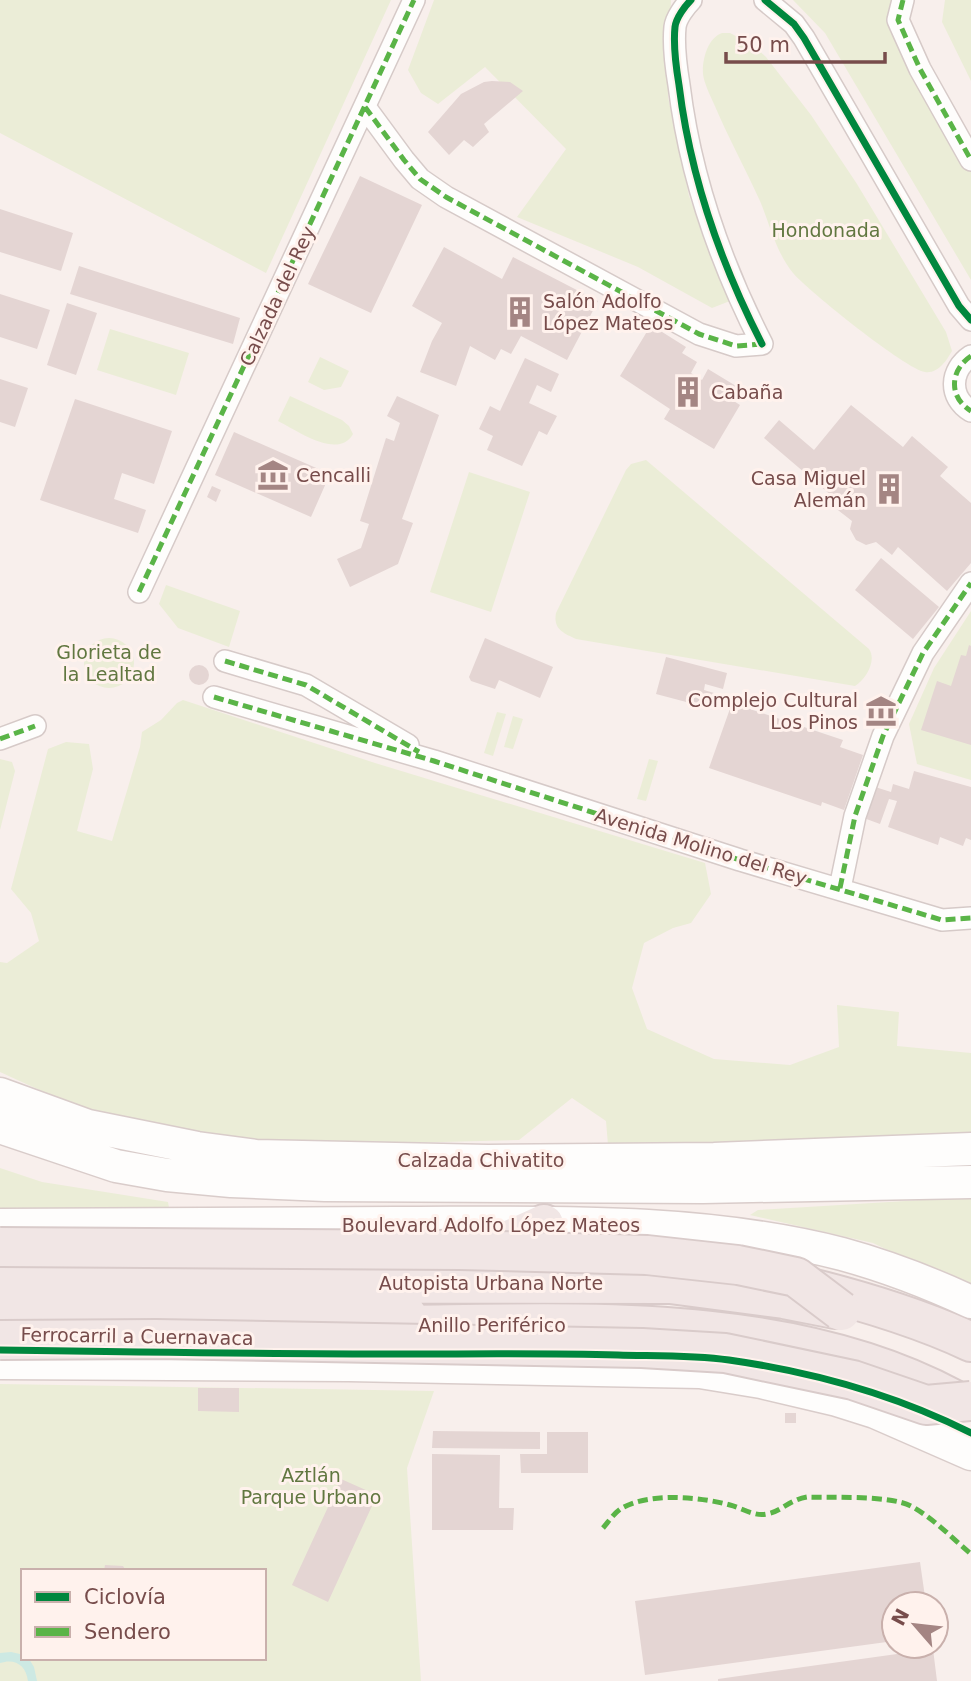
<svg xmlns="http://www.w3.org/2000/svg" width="971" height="1681" viewBox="0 0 971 1681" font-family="'DejaVu Sans',sans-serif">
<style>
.green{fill:#ebedd7;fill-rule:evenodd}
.water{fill:#cde9e3}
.building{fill:#e4d5d3}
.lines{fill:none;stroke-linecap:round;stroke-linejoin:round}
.street-casing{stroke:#d6cac8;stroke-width:24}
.secondary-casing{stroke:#d9ccca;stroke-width:35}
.highway-casing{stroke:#d9cbca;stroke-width:42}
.street{stroke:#fefdfc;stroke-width:21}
.secondary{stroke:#fefdfc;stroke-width:32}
.highway{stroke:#f1e6e5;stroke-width:38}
.highway-bridge-casing{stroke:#d9cbca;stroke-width:42;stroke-linecap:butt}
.highway-bridge{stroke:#f1e6e5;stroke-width:38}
.quiet{stroke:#5ab447;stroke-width:5;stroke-dasharray:10 5;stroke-linecap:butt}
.cycleway-casing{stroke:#fff2ed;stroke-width:11}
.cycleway{stroke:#00873e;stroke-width:7}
.labels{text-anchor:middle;stroke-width:6;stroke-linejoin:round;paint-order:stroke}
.park-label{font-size:19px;fill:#617740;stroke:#fff2ed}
.street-label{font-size:19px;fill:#774c4b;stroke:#fff2ed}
.poi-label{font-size:19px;fill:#774c4b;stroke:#fff2ed;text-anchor:start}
</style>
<rect width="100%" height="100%" fill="#f8efec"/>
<path class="green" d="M0,0H391L266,273L0,133Z
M434,0H671L668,97L689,196L730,301L712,308L638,267L517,217L566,149L485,67L438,104L421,93L408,70Z
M793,0H897L971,166V280L825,33Z
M945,0H971V81L942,22Z
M722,33H730L753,45L766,57L811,115L857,184L946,332L952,351C947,360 938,374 925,372C907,370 807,290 793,273C776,252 770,225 760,201C745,168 728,137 714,104C710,95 704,83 703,74C702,59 708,38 722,33Z
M110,329L189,353L176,395L97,370Z
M320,357L349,371L341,387L324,390L308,382Z
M290,396L342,420L349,426L353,434C338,460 298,431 278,421Z
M646,460L869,649C877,660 866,680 855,686L576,639C563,633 553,629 556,613L626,470L631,464Z
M469,472L530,492L491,612L430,592Z
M166,585L240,611L229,647L178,628L159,604Z
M971,611V780L917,764L909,724L934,668Z
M84 663a25 25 0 1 1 50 0a25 25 0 1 1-50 0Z
M183,700L375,763L705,863L711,894L691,923L673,928L644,943L632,988L647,1029L714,1059L790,1065L839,1047L837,1005L899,1012L897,1046L971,1053V1140L608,1145L606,1121L572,1098L519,1140L284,1146L103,1119L0,1072V962L7,963L39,941L31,913L11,889L48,749L66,742L89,744L93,769L77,831L112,841L140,747L142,732L161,720L177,703Z
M497,712L506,714L493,756L484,753Z
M513,716L523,719L513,749L504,747Z
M0,759L12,762L15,771L0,830Z
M649,759L658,761L646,801L637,799Z
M0,1168L42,1182L168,1202L170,1214L0,1210Z
M971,1197V1290L873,1243L750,1215L758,1210Z
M0,1384L434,1391L407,1468L421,1681H0ZM23,1571H264V1658H23Z"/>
<path class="water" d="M11,1652L20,1654L23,1658L29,1659L34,1667L37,1681H28C26,1665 15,1658 0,1663V1653Z"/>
<path class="building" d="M492,81L510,82L523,91L484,124L489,132L473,147L464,140L449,155L428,132L461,94L484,82Z
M360,176L422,205L371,313L308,284Z
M0,209L73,233L61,271L0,252Z
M444,247L502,279L513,257L598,301L567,360L521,336L511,354L501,349L495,360L470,346L456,386L420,372L432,341L442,323L412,306Z
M79,266L240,318L233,344L70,294Z
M0,294L50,310L37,349L0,337Z
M67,303L97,313L76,375L47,365Z
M651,325L686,347L682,353L697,362L691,373L702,380L708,369L736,386L729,398L740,405L714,449L664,419L670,409L620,376Z
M525,358L559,374L551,392L537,385L529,403L557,416L547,435L539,431L522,466L487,450L493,436L479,429L490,406L500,411Z
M0,379L28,388L15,427L0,422Z
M397,396L439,415L402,519L413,523L398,564L350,587L337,559L361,548L369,524L360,521L386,438L394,441L400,423L387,416Z
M75,399L172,431L154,484L122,473L114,499L146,510L138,533L40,500Z
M851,405L903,447L912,436L948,467L940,476L971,503V563L947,591L898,547L892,555L876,542L866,545L856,540L850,529L852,521L834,507L839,502L764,438L779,420L814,450Z
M234,432L330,474L311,517L215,475Z
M212,486L221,490L216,502L207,497Z
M881,558L939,607L913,639L855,590Z
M485,638L553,667L540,698L499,680L495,689L471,681L469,677Z
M969,645L971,646V745L921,730L937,681L951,686L961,655L966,656Z
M666,657L727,673L723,689L705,684L704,690L714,693L709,708L656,694Z
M189 675a10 10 0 1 1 20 0a10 10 0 1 1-20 0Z
M732,703L843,740L840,747L863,755L844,810L822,802L821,806L709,768Z
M914,771L971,787V840L966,838L963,846L940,837L938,845L888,827L897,801L889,799L880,824L861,817L872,786L891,792L893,784L909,789Z
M198,1388H239V1412L198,1411Z
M785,1413H796V1423H785Z
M433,1431L540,1432V1449L432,1448Z
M547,1432H588V1473H521L520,1454H547Z
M432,1454L500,1455L499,1508H514L513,1530H432Z
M341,1479L377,1495L328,1602L292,1585Z
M920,1562L926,1604H894V1641L645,1675L635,1601Z
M105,1565L123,1566L126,1571H104Z
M933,1649L937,1681H718V1679Z"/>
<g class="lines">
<defs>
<path id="street" d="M765,0L794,24L804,38L959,306L971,320
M903,0L898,20L920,69L971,160
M365,107L404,160L420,179L446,197L699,334L736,346L762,344C721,264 690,175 679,85C676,67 673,46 675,27C676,18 685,6 691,0
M971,356C950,370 948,397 971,411
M139,592L414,0
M225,661L306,685L408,745
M214,697L434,761L740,860L942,920L971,918
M0,739L35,726
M840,888L855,816L883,736L923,653L971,583"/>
<path id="secondary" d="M0,1094L88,1126L197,1148L256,1156L488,1161L714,1159L971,1149
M0,1127L116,1166L167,1175L231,1181L325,1185L703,1187L971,1182
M0,1225C132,1225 264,1224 396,1223C544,1223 698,1217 842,1254C886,1266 930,1283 971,1302
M0,1363L349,1365L700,1372L761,1382L837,1400L875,1412L971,1454"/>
<path id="highway" d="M478,1254L544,1224
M0,1280L140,1283L670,1284L784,1299L835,1309
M807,1287C863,1301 920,1318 971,1342
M0,1312L407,1315
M380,1325C566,1324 784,1308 953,1399"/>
</defs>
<use href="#street" class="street-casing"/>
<use href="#secondary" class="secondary-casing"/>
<use href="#highway" class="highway-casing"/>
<use href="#street" class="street"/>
<use href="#secondary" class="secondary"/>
<use href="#highway" class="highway"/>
<defs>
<path id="highway-bridge" d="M0,1247L459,1250L647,1255L738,1265L796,1277L841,1311
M0,1340L156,1339L642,1348L725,1353L853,1380L926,1405L971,1401"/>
</defs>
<use href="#highway-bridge" class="highway-bridge-casing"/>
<use href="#highway-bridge" class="highway-bridge"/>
<path class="quiet" d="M903,0L898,20L920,69L971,160
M365,107L404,160L420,179L446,197L699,334L736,346L762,344L761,341
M971,356C950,370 948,397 971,411
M139,592L414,0
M225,661L306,685L419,752
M214,697L434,761L740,860L942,920L971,918
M0,739L35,726
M840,888L855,816L883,736L923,653L971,583
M603,1528C609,1521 614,1513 622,1508C650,1492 701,1497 730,1505C742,1508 755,1517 767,1514C782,1511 789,1500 807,1497C834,1498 889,1495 911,1506C933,1518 952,1538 971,1554"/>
<defs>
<path id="cycleway" d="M691,0C685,6 676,18 675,27C673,46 676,67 679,85C690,175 721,264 762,344
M765,0L794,24L804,38L959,306L971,320
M0,1350C134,1352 268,1354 402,1354C474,1354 546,1353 618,1355C655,1356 693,1355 729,1360C813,1372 896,1395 971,1433"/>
</defs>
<use href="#cycleway" class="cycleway-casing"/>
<use href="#cycleway" class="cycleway"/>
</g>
<defs>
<symbol id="building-bare" viewBox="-9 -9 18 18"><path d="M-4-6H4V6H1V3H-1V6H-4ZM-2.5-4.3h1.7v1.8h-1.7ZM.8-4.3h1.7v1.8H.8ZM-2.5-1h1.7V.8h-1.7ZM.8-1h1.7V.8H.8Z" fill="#a48583" stroke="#fff2ed" stroke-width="2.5" paint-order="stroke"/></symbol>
<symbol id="museum-bare" viewBox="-9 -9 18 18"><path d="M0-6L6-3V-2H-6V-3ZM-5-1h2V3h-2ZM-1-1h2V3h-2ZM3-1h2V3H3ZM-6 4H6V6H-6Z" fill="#a48583" stroke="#fff2ed" stroke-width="2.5" paint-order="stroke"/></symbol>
</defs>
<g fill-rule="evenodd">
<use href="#building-bare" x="498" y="290" width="44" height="44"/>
<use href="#building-bare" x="666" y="370" width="44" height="44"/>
<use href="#museum-bare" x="251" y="453" width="44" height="44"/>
<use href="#building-bare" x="867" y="467" width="44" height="44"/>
<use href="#museum-bare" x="859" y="689" width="44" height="44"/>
</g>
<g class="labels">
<g class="park-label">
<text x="826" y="237">Hondonada</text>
<text x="109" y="659">Glorieta de<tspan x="109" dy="22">la Lealtad</tspan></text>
<text x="311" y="1482">Aztlán<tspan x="311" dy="22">Parque Urbano</tspan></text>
</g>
<g class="street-label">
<text transform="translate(277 296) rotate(-65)" y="7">Calzada del Rey</text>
<text transform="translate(701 846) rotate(17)" y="7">Avenida Molino del Rey</text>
<text x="481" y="1167">Calzada Chivatito</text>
<text x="491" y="1232">Boulevard Adolfo López Mateos</text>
<text x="491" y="1290">Autopista Urbana Norte</text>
<text x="492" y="1332">Anillo Periférico</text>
<text transform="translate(137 1336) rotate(1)" y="7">Ferrocarril a Cuernavaca</text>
</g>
<g class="poi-label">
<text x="543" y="308">Salón Adolfo<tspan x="543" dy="22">López Mateos</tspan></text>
<text x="711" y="399">Cabaña</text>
<text x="296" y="482">Cencalli</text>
<text x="866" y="485" text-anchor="end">Casa Miguel<tspan x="866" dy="22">Alemán</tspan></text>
<text x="858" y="707" text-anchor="end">Complejo Cultural<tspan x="858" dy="22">Los Pinos</tspan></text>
</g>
</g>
<rect x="21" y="1569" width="245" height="91" fill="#fff2ed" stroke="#c9b0ac" stroke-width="2"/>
<rect x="35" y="1592" width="35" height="10" fill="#00873e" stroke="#c9b0ac" stroke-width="2"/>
<text x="84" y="1604" font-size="21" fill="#774c4b">Ciclovía</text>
<rect x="35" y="1627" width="35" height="10" fill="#5ab447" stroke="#c9b0ac" stroke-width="2"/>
<text x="84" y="1639" font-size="21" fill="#774c4b">Sendero</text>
<g transform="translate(915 1625) rotate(298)"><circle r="33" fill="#fff2ed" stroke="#c9b0ac" stroke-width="2"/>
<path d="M0-5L12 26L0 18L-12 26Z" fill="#a48583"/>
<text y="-10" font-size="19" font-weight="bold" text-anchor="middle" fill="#774c4b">N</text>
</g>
<path d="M726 52v10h159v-10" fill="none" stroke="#774c4b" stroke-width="3.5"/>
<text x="736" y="52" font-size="21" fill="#774c4b" stroke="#fff2ed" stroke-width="5" paint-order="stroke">50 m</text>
</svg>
